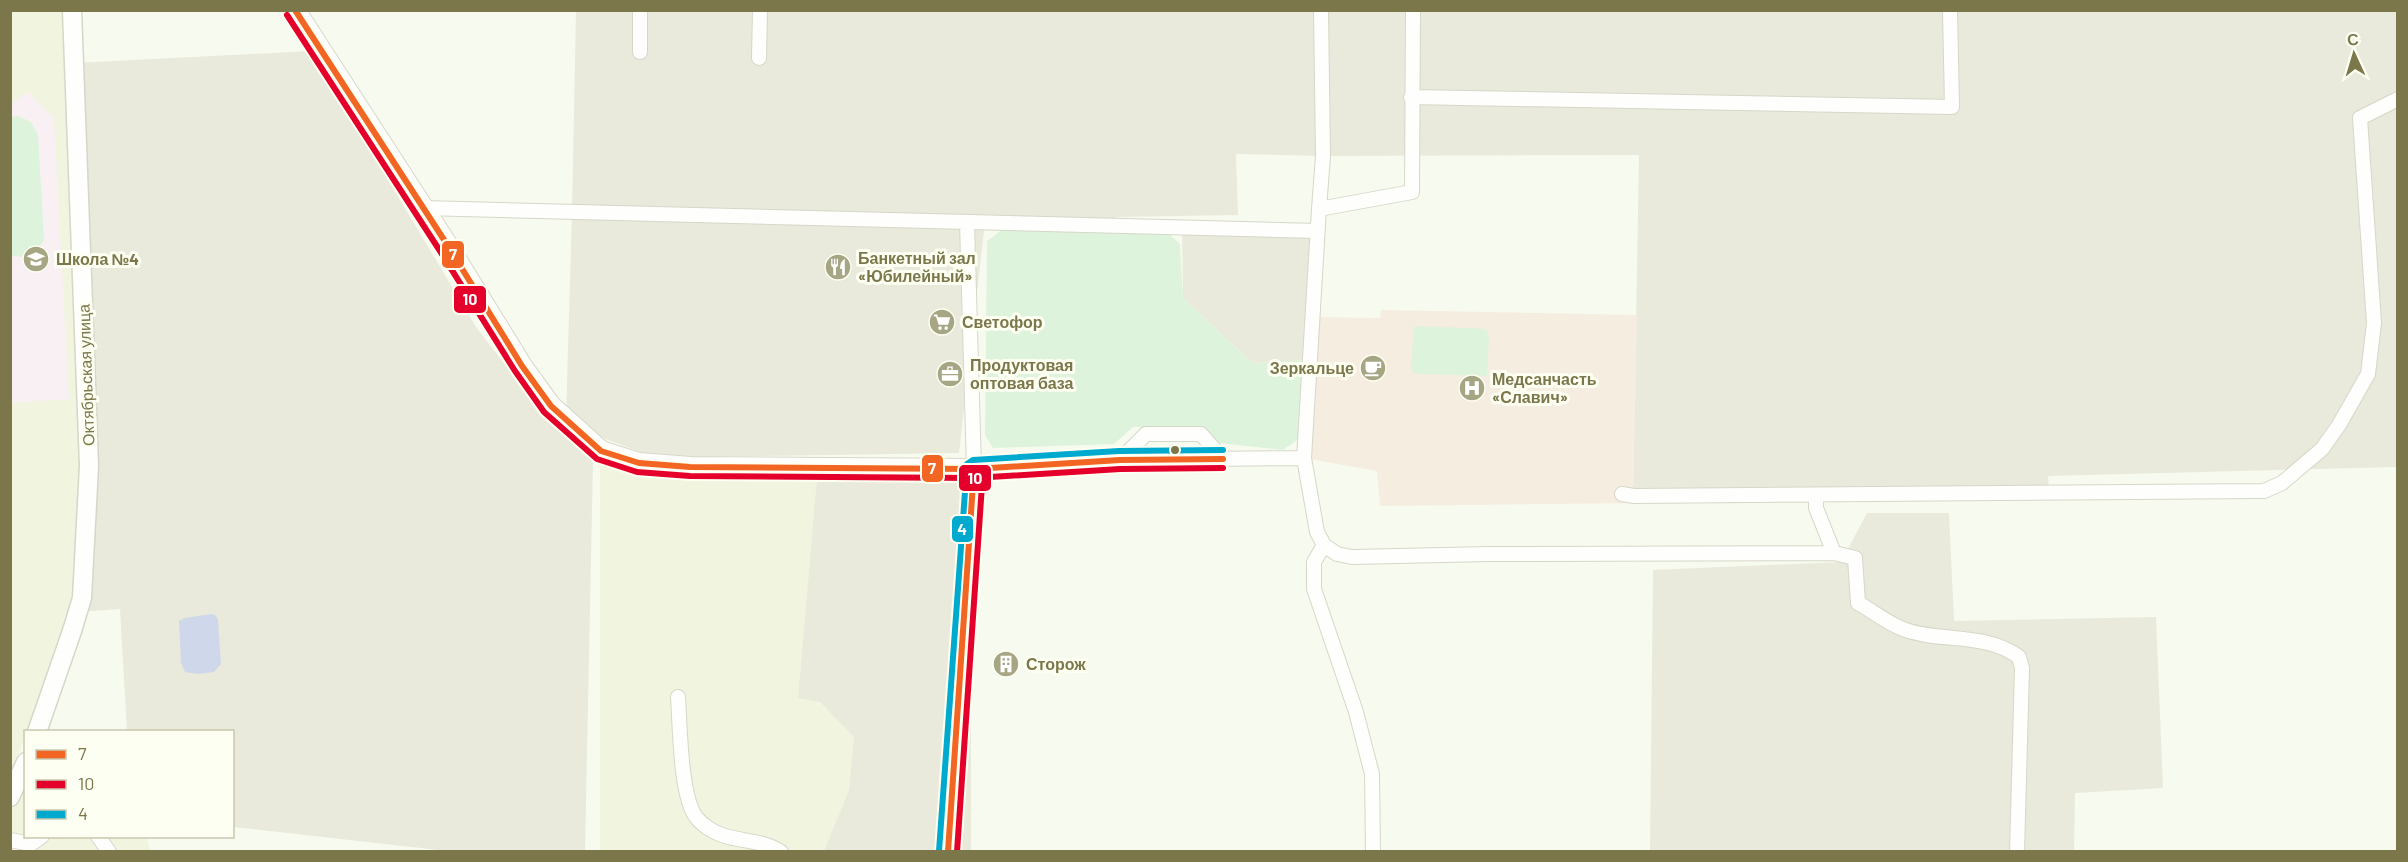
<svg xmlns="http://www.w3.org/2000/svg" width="2408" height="862" viewBox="0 0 2408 862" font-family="Barlow,sans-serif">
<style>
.residential{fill:#f1f4de}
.industrial{fill:#e9eadb}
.education{fill:#f9f0f3}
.medical{fill:#f5eddf}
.green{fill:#ddf3dc}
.water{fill:#ced8ea}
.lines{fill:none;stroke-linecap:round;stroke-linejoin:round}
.minor-casing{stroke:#d6d7c9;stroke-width:16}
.tertiary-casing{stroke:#d6d7c9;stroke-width:21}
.secondary-casing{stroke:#d7d8c9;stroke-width:22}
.minor{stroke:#fefefc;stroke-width:14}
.tertiary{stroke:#fefefc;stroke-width:18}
.secondary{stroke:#fefefc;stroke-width:20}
.bus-1-casing{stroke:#fdfff2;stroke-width:10}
.bus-2-casing{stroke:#fdfff2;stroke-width:10}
.bus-3-casing{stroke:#fdfff2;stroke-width:10}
.bus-1{stroke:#f26522;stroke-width:6}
.bus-2{stroke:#e4002b;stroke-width:6}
.bus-3{stroke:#00a9ce;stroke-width:6}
.bus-dot{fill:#7b774b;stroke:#fdfff2;stroke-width:2}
.labels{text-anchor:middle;stroke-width:6;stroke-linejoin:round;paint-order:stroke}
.poi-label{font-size:16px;font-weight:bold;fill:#7b774b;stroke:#fdfff2;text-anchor:start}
.street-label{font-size:16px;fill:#7b774b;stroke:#fdfff2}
.line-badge{stroke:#fdfff2;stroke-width:2}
.badge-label{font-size:16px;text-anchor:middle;font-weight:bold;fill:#fff}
</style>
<rect width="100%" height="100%" fill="#f7faee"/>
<path class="residential" d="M11,11H72L89,465L78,612L11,771Z
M594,460L637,473L817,477L798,697L820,702L854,737L849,790L824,851H600V468Z
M10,787H25L26,836L146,837L151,851H11Z"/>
<path class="industrial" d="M576,11H2397V467L2048,476L2049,489L1633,490L1639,155L1323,156L1236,154L1238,215L1116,217L1115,224L572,211Z
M311,51L476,327L544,415L593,462L585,851H447L233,827L232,732L127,731L120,609L78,612L89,466L75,63Z
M572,213L985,222L959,453L686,457L646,454L603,438L566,418Z
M1182,228L1317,231L1310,360L1252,363L1183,298Z
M817,477L971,481V851H824L849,790L854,737L820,702L798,698Z
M1867,513H1949L1954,621L2156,617L2163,788L2075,793L2074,851L1650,852L1653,570L1841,562Z"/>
<path class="education" d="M28,92L54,118L69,399L11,403V104Z"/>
<path class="medical" d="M1381,310L1637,315L1633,503L1380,506L1377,471L1304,458L1313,317L1380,318Z"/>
<path class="green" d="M18,116L31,122L38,135L44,240L39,248L33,254L22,257L10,255L11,117Z
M1002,230L1170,235L1180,244L1183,298L1252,363L1310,360L1300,438L1283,450L1219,443L1205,428L1133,427L1114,444L993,448L985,435L987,241Z
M1417,326L1486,329L1489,336L1487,376L1415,374L1411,371L1414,327Z"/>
<path class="water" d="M211,614L215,615L218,620L221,664L214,672L198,674L185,672L181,663L179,621L185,618Z"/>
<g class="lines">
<defs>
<path id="minor" d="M640,10V52
M1413,10L1412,192L1319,209L1304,458L1317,532L1324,545L1337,554L1352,557L1489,554L1834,553
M759,58L760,10
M1411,97L1952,107L1950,10
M423,208L1317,231
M1319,209L1323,156L1321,10
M967,222L974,469L1120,460L1304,458
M1120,460L1146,434H1201L1223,459
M1622,494L1634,496L2264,491L2282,483L2322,449L2339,425L2368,374L2374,323L2360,118L2398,99
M1816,496V508L1834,553L1855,558L1858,603C1873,611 1887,623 1903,629C1940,643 1986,632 2019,657L2022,668L2017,852
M1324,545L1314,562V589L1356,712L1372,774L1373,852
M678,697C680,725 680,795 696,817C702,825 713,832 722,835C742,842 763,840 781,852
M98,836L109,852
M10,840L31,844L42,836"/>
<path id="tertiary" d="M37,732L72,631L82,598L89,466L72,10
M10,797L26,762"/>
<path id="secondary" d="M295,10L448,246L522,366L551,406L601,451L639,463L690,467L974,469L948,852"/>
</defs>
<use href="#minor" class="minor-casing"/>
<use href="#tertiary" class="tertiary-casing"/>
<use href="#secondary" class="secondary-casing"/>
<use href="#minor" class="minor"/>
<use href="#tertiary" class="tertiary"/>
<use href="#secondary" class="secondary"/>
<defs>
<path id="bus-1" d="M295,10L448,246L522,366L551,406L601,451L639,463L690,467L974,469L1120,460L1223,459
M948,852L974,469"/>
<path id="bus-2" d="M287,15L440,251L515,371L544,412L597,459L637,472L690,476L974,478L1120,469L1223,468
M957,852L983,470"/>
<path id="bus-3" d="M939,851L967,464L973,460L1119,451L1223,450"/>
</defs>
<use href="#bus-1" class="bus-1-casing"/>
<use href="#bus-2" class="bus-2-casing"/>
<use href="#bus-3" class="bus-3-casing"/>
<use href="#bus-1" class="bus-1"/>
<use href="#bus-2" class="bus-2"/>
<use href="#bus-3" class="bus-3"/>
</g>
<defs>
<symbol id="school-disc" viewBox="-11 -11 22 22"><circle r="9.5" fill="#a6a584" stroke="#fdfff2"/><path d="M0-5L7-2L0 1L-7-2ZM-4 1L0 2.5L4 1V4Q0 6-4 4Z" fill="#fff"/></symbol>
<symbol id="restaurant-disc" viewBox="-11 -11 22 22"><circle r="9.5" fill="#a6a584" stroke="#fdfff2"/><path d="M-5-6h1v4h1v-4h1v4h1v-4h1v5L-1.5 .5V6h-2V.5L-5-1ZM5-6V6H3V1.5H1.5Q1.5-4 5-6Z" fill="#fff"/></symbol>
<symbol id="supermarket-disc" viewBox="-11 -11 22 22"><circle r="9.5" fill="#a6a584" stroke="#fdfff2"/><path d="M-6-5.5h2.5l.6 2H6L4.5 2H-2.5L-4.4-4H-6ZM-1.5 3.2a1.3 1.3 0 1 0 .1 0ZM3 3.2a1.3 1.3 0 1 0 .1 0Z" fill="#fff"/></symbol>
<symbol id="cafe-disc" viewBox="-11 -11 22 22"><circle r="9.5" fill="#a6a584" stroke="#fdfff2"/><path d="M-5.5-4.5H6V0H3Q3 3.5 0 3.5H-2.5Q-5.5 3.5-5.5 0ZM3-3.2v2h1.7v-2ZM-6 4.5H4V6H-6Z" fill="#fff"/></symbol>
<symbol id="office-disc" viewBox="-11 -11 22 22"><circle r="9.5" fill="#a6a584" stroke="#fdfff2"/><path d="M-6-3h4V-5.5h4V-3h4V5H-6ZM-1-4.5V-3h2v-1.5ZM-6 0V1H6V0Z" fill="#fff"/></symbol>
<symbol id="hospital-disc" viewBox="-11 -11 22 22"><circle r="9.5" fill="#a6a584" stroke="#fdfff2"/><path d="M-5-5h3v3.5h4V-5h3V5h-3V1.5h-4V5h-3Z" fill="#fff"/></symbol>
<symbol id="building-disc" viewBox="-11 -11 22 22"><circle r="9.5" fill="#a6a584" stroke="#fdfff2"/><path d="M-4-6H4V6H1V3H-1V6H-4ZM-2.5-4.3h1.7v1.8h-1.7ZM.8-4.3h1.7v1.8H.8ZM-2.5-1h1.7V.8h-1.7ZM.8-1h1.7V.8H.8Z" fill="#fff"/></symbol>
</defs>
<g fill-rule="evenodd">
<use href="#school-disc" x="21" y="244" width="30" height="30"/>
<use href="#restaurant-disc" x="823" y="252" width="30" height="30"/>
<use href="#supermarket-disc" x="927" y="307" width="30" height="30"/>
<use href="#cafe-disc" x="1358" y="353" width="30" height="30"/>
<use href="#office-disc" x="935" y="359" width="30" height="30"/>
<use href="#hospital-disc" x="1457" y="373" width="30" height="30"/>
<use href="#building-disc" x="991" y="649" width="30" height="30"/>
</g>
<circle class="bus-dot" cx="1175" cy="450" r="5"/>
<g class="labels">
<g class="poi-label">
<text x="858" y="264">Банкетный зал<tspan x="858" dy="18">«Юбилейный»</tspan></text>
<text x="56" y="265">Школа №4</text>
<text x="962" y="328">Светофор</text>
<text x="970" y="371">Продуктовая<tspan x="970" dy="18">оптовая база</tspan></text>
<text x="1354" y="374" text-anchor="end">Зеркальце</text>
<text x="1492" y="385">Медсанчасть<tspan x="1492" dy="18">«Славич»</tspan></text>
<text x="1026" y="670">Сторож</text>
</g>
<g class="street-label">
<text transform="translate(86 375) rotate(-92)" y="6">Октябрьская улица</text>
</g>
</g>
<g class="line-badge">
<rect x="441" y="240" width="24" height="29" rx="6" fill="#f26522"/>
<rect x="453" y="285" width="34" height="29" rx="6" fill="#e4002b"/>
<rect x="921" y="454" width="23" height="29" rx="6" fill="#f26522"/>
<rect x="958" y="464" width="34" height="28" rx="6" fill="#e4002b"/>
<rect x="951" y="515" width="23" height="28" rx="6" fill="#00a9ce"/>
</g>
<g class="badge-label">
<text x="453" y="260">7</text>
<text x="470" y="305">10</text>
<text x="932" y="474">7</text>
<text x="975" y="484">10</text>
<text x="962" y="535">4</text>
</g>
<rect width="2408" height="862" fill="none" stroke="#7b774b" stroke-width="24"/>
<rect x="24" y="730" width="210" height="108" fill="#fdfff2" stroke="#c9c9af" stroke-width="1.5"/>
<rect x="36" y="750" width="30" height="9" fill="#f26522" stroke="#c9c9af" stroke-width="1.5"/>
<text x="78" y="760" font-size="18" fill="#7b774b">7</text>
<rect x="36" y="780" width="30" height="9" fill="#e4002b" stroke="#c9c9af" stroke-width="1.5"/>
<text x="78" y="790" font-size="18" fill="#7b774b">10</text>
<rect x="36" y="810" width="30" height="9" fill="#00a9ce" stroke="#c9c9af" stroke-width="1.5"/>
<text x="78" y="820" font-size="18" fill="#7b774b">4</text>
<g transform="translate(2354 54) rotate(356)" stroke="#fdfff2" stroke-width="4.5" paint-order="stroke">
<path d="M0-4.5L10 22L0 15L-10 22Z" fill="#7b774b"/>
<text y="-9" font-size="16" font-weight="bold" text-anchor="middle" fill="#7b774b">С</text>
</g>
</svg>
